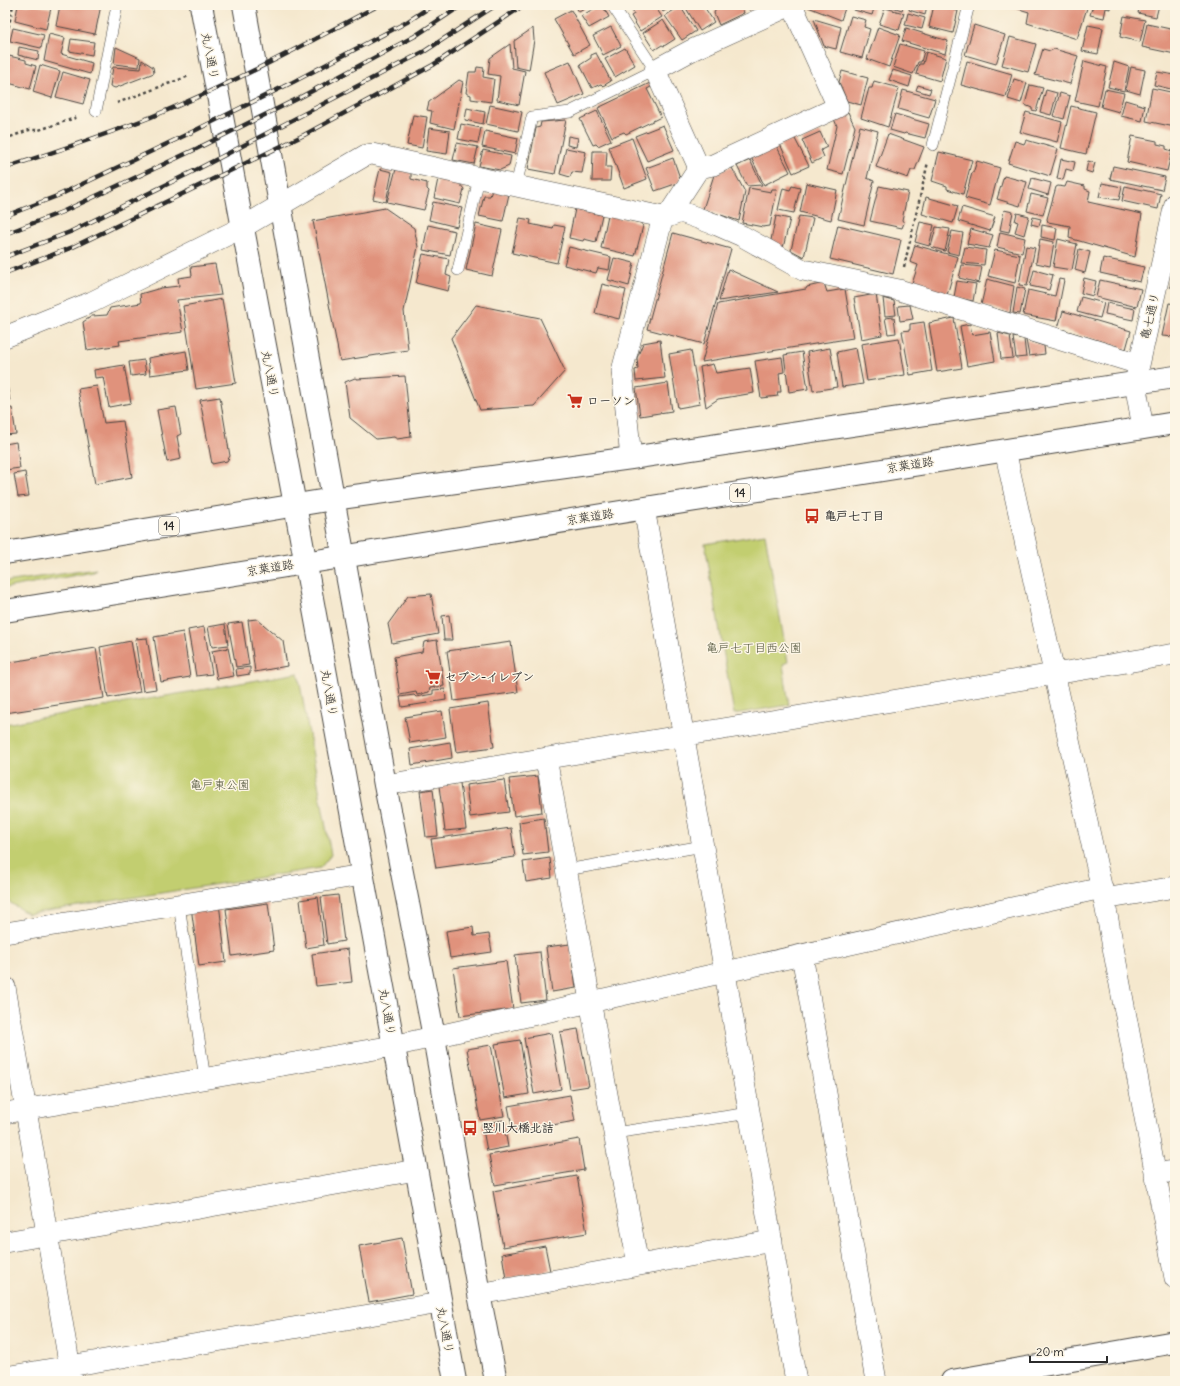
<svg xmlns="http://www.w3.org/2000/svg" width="1180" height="1386" viewBox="0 0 1180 1386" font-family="Delius,'Klee One',sans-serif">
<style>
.green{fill:#c2ce6f;stroke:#767c4d}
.building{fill:#e0927b}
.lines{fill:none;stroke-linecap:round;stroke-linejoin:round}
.lane-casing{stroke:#494743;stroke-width:12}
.street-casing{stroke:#494743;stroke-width:22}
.secondary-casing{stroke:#494743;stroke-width:24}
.highway-casing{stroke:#494743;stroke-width:24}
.path{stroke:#494743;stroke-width:2.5;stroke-dasharray:3 3;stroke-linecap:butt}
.lane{stroke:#fff;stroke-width:11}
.street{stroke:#fff;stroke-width:21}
.secondary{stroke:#fff;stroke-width:22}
.highway{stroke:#fff;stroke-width:22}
.rail-casing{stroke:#2b2b2b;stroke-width:4.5}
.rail{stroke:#fcf5e5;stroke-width:3;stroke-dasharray:9;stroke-linecap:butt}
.labels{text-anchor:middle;stroke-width:3;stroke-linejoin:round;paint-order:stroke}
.shield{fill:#fcf5e5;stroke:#6a6863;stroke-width:1}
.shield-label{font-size:11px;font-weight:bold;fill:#2b2b2b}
.street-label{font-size:12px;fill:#2b2b2b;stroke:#fcf5e5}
.poi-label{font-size:12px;font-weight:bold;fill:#2b2b2b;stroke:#fcf5e5;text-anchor:start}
.park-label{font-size:12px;fill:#51543c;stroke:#fcf5e5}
</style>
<rect width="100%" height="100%" fill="#fcf5e5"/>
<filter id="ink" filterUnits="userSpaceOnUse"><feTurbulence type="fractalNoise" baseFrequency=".025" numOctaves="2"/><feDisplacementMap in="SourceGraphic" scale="8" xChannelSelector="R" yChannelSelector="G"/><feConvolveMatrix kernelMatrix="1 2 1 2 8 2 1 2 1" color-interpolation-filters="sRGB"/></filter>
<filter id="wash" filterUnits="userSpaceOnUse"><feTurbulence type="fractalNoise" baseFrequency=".012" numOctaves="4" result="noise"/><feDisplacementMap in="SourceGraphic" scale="16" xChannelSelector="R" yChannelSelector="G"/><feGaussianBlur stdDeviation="0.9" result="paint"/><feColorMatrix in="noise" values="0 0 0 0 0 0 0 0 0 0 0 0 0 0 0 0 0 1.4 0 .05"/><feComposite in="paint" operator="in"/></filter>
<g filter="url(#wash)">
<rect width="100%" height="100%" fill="#f5e8ce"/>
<path class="green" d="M765,534L788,662L783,664L789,705L734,714L705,544Z
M96,569L94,572L5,588V582Z
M298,673L331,855L320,868L28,914L9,902L5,874V724Z"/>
<g id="blocks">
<path class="building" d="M18,5H35L51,8L46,29L15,21Z
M60,5H101L95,34L56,26Z
M575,5H591L579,12Z
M600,5H602L609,17L589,28L581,16Z
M636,5H654L662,17L640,31L631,16L634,14L631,8Z
M659,5H673L663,12Z
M684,5H703L714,22L700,31Z
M718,5H741L744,13L719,25L714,13Z
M747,5H758L749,10Z
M808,5H846L841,20L808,7Z
M855,5H875L872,15L854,10Z
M886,5H904L902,10Z
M910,5H927L925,15L909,10Z
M934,5H948L947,8L958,11L953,33L929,27Z
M1006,5H1088L1077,39L1027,23L1029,12Z
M1093,5H1110V9L1106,8L1104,18L1090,15Z
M1124,5H1138L1137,9Z
M1140,5H1159L1156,17L1138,13Z
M680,6L696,31L682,40L665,16Z
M885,8L904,13L899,30L879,24Z
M571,10L590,45L574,54L554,19Z
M908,13L925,18L922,29L905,25Z
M851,16L866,20L864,27L870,29L862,58L840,52Z
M1124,16L1145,20L1140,42L1120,37Z
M814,19L841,27L836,49L824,46Z
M663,20L675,39L664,46L662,45L654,50L643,33Z
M1147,24L1175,30V54L1142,47Z
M974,25L1005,35L996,64L965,55Z
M1088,25L1103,28L1098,54L1082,51Z
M611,27L621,46L603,55L593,36Z
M878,27L900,35L889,67L867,59Z
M13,28L44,35L41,48L10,41Z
M533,28L534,40L529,70L516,67L514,41Z
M906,28L948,41L945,54L902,41Z
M49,34L65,38L61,54L92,63L90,74L44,61Z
M1010,37L1036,44L1028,72L1002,65Z
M71,39L94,42L92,55L69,51Z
M510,44L512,68L525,71L519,105L497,100L500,76L488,74L490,58Z
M900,44L924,51L921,62H918L913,74L893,67Z
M19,47L39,51L38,60L18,55Z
M116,47L140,58L139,67L114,64Z
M625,48L635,65L615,77L605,59Z
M1043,49L1050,51L1054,49L1078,56L1070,84L1035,75Z
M926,52L946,58L940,81L916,74L919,64H923Z
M596,53L611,81L603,86L601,84L592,88L580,65L591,58V55Z
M9,56L26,60V63L36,66L30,89L5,82V70Z
M142,60L153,67L154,73L115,88L110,86L113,67L141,69Z
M570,61L584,94L558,105L544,72Z
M967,61L1012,74L1006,97L961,85Z
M1084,61L1107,67L1098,106L1075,101Z
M1114,62L1129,67L1124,91L1108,87Z
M40,65L60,71L52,98L33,92Z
M477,67L484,68L483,77L494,79L491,102L471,99V95L466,93L469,72H476Z
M1131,67L1145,70L1140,94L1126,90Z
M893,70L912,76L909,87L889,80Z
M842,71L868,78L861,105L847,101L839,82Z
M63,72L90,80L83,104L56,97Z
M1157,72L1175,75V90L1154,85Z
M1014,79L1027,83L1021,103L1008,99Z
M459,80L463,82L454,129L430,123L432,111L427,110L429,102Z
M874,81L899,88L888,127L861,118L869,88H872Z
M650,83L651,87L647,89L661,117L626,134L624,132L612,137L598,108Z
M918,85L931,89L929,94L916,90Z
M1030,85L1043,88L1036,111L1032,110V108L1025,105Z
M1152,88L1175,93V127L1146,121Z
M1105,89L1124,93L1119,112L1101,107Z
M903,90L935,99L929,118L898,109Z
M1046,90L1057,93L1051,115L1040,112Z
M1060,93L1070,96L1064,119L1053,116Z
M1125,100L1145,106L1142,121L1121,116Z
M490,105L522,112L518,131L486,124Z
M1071,106L1096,112L1086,154L1061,148Z
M467,108L485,112L483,124L465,120Z
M597,111L611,140L598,146L596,144L593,145L580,119Z
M848,112L855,127L843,174L827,170L837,126L834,119Z
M1026,112L1062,122L1057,142L1020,132Z
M895,114L929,124L925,138L905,133L904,134L890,130Z
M413,115L427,117L422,148L407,145Z
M566,120L555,174L528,169L536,128L540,127L541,122Z
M461,124L481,128L478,143L458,139Z
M663,125L674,150L647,161L635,136Z
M860,126L878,131L867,178L874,181L864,225L838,219Z
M429,128L450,131L447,154L426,151Z
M485,131L518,138L515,154L482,147Z
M820,132L827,147L821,150L824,157L812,163L802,140Z
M888,134L924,147L915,170H911L908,178L876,167Z
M568,136L578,138L576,147L567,145Z
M1132,136L1157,141V144L1166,146V149L1172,151L1167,171L1127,162Z
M794,137L809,166L793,173L780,144Z
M632,138L647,179L624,188L609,147Z
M1026,140L1058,149L1050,176L1008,163L1015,141L1024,144Z
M457,143L478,147L474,164L453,160Z
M776,145L790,172L764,185L751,157Z
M566,148L586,152L582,173L572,172L570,177L560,174Z
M483,150L511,156L509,166L500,170L479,166Z
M593,151H607L606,167H611L610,181H592Z
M939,152L972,160L963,194L947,189V186L932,181Z
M673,158L680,178L678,183L655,191L646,168Z
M1061,159L1075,162L1073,171L1066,169L1063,180L1057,179Z
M750,160L762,185L747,186L737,166Z
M977,161L1000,168L990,205L965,198L972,173H973Z
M1088,161L1095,163L1092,173L1086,171Z
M731,166L745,192L739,221L703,209L714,175Z
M1113,166L1165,177L1162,190L1110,179Z
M380,169L392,172L386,202L373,199Z
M396,169L411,172V179L427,183V189L429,191L424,210L387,202Z
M1004,176L1027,182L1020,206L997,199Z
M1032,178L1051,183L1048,195L1029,189Z
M438,179L459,183L464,189L460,204L434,198Z
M1067,182L1085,186V189L1090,191L1088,202L1142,214L1135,257L1069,238L1070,226L1048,222L1047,219L1056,187L1058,186L1065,187Z
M806,183L837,190L831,220L800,212Z
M1102,183L1122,187L1119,200L1099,197Z
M792,186L800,188L794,213L778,210L783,188L790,190Z
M879,186L908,192L902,220L904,223L902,228L870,221Z
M1125,186L1161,194L1158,209L1122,201Z
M749,188L771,192L772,189H777L770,226L763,227L742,223Z
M492,190L509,194L503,221L479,216L484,196H490Z
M1031,194L1048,198L1043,215L1027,211Z
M926,197L958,206L953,223L922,214Z
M433,202L462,208L457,227L429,220Z
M962,207L995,217L990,231L958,221Z
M385,208L414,228L418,247L404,311L408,350L340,361L313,221Z
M575,209L602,215L596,242L584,239L583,241L569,238Z
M1004,210L1013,212L1009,232L1000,230Z
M1017,213L1029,216L1024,235L1015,232L1018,222L1015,221Z
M608,215L641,223L643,226L635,256L601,248Z
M776,216L790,219L783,248L771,240Z
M799,216L813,218L804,257L791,250Z
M1033,217L1041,219L1039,226L1031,224Z
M520,218L531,220L530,224L553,229L554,225L565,227L557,263L512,253Z
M920,222L934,225L929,246L915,242Z
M476,224L502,230L492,276L466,270Z
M428,225L455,231L450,255L423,250Z
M838,225L901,240L893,274L830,259Z
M1042,225L1057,228L1055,240L1041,237Z
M936,227L950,229L945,251L931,247Z
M971,229L993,235L989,248L967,244Z
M952,231L963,233L959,255L947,252Z
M1000,232L1025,238L1022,253L997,247Z
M673,233L731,249L704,344L647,329Z
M1040,239L1054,242L1050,266L1036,263Z
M1058,239L1077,244L1072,270L1053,267Z
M915,245L958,257L947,295L912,284L918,265L910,262Z
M1026,246L1035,248L1027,286L1019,285Z
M569,247L611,257L609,270L598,268L596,273L564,265Z
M965,247L986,250L984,265L961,263Z
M1079,249L1090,252L1085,273L1075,270Z
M995,250L1020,255L1015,283L988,276Z
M423,254L449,259L446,275L451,277L448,291L416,283Z
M614,258L634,263L629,286L608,280Z
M1103,258L1144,267L1140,282L1100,273Z
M215,264L221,295L177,300L183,332L119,341L120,345L87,350L83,322L92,316L107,315L110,308L141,303L140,294L161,288L179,286L178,278L192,276L191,267Z
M962,265L982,267L979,283L959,278Z
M1174,266H1175V288L1170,287Z
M728,269L778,292L719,301Z
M1034,270L1053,275L1049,290L1030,286Z
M1084,278L1096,281L1093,296L1081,293Z
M987,279L1014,286L1010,313L981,305Z
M1059,279L1064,280L1056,321L1023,315L1028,290L1055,296Z
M1100,280L1141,289L1137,307L1096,297Z
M957,281L976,284L973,301L954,297Z
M824,283L827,292L845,289L853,338L702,362L718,304L806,289L807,287Z
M602,284L626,290L619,319L595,313Z
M1017,287L1025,289L1020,314L1013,313Z
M876,294L882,335L861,339L854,298Z
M1081,297L1104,303L1100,318L1077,312Z
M883,298L894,301L896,315L885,316Z
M222,299L236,383L196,389L183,306Z
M1107,303L1135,309L1133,320L1105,314Z
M1169,303L1175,304V337L1162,336Z
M476,305L540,318L565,371L534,406L480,410L451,338Z
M910,305L913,319L900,321L898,306Z
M1063,311L1131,331L1126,349L1058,328Z
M894,317L896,333L888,334L885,318Z
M954,318L962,368L937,372L929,323Z
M924,322L932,371L910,375L902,331L910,330V324Z
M970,324L972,335L990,332L995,361L967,366L960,326Z
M998,333L1010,336L1013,358L1001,359Z
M1013,337L1024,339L1026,357L1016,358Z
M899,338L905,375L867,381L861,344Z
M660,340L665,378L636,381L635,370L638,369L637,358L643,343Z
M1026,340L1044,346L1045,354L1029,356Z
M830,348L837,387L813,391L807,352Z
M856,348L863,384L842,387L837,352Z
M691,350L700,404L678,408L669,354Z
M186,351L189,370L150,375L148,358Z
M802,352L808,389L789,392L784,355Z
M782,357L784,372L779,373L781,392H777L778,396L761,398L755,361Z
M144,360L146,374L131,376L129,362Z
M713,364L716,373L750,368L754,393L718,399L706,407L700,367Z
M124,365L131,403L109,407L103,377L95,378L94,370Z
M405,376L411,437L397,439L394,437L376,439L350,418L345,382L355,378L357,379Z
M668,383L672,411L640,416L636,388Z
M5,385H7L10,401L5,402Z
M97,386L104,423L123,421L132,477L95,484L78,389Z
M220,397L230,456L227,461L212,464L200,400Z
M176,407L181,434L177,436L181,459L167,462L157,410Z
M12,408L16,434L5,435V409Z
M16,442L20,468L5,470V444Z
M25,472L29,496L18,497L14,474Z
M431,594L438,634L392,643L388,624L408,596Z
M449,615L452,640H444L442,616Z
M257,619L283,641L287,666L255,672L248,620Z
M242,622L249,665L236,667L228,624Z
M225,624L228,645L212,647L208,627Z
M204,627L212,674L196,676L188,630Z
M183,632L190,677L161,682L154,637Z
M147,638L156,689L143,691L135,639Z
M437,640L444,686L430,688L429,692L417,695L416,692L400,695L394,657L422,652L424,642Z
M131,641L140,692L108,698L100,647Z
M511,642L518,692L454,701L447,651Z
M96,648L104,698L5,713V663Z
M228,648L234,676L217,679L212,651Z
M250,667V674L237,676L236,669Z
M445,689L446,700L402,707L400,697L414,695L416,697L433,694V690Z
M488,703L494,747L456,752L450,709Z
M442,711L446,737L410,743L405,717Z
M450,742L452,758L412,765L410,749Z
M538,776L542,812L514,816L509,779Z
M504,780L509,812L470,817L466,785Z
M460,783L466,829L445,831L439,786Z
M433,789L438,836L426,837L420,791Z
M544,818L548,852L523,855L519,822Z
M511,828L515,857L436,868L431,839Z
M550,858L552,878L526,882L523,862Z
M338,895L344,941L327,944L321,897Z
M318,897L324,945L306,948L300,900Z
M219,903L226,962L199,966L191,907Z
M268,903L274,950L232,956L226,909Z
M473,927L474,936L489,934L492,952L450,958L446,931Z
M570,944L576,988L552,992L546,947Z
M348,949L352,982L316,986L312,954Z
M540,952L546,1000L521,1003L515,955Z
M506,961L513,1009L460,1016L453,968Z
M578,1029L589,1086L570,1089L560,1032Z
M551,1033L561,1089L534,1094L524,1038Z
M520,1040L529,1094L505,1098L495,1044Z
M491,1045L504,1116L480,1120L467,1049Z
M570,1095L575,1121L513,1132L508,1106Z
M503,1120L508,1147L487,1151L482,1124Z
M579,1139L584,1170L495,1185L489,1155Z
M577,1176L587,1233L503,1247L493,1191Z
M402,1238L412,1294L369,1302L359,1246Z
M545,1246L550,1271L506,1279L502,1254Z"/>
</g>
</g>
<g filter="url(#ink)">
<use href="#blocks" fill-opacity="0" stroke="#494743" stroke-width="1"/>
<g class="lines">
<defs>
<path id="lane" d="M96,111L117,5
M933,145L969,5
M516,186L532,117L570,112L655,70L612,5
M458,270L479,178
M566,870L703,846
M179,905L205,1079
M614,1133L750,1113"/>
<path id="street" d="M791,5L692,50L655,70L699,168L713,165L838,107L792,5
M667,217L699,168
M5,337L92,302L243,227L366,155L372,154L530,189L663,217H667L681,212L717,225L742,236L803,270L899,290L1139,364
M1143,428L1135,383L1175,204
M1005,450L1104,899L1175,1278
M631,458L622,371L663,217
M644,508L796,1381
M546,758L638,1265
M385,785L1175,654
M1104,899L1175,887
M5,933L362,875
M802,955L876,1381
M5,987L72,1380
M5,1113L393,1046L1102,888
M1155,1174L1175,1171
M5,1242L416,1170
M479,1294L772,1241
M5,1377L440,1303"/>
<path id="secondary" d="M201,5L295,505L455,1381
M244,5L385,785L434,1037L479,1294L496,1381
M952,1381L1175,1342"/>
<path id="highway" d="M5,553L333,499L631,458L1175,377
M5,611L1175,423"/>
</defs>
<use href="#lane" class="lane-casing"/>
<use href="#street" class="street-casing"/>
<use href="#secondary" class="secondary-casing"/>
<use href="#highway" class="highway-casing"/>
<path class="path" d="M5,45L13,5
M117,103L189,76
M5,139L29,130H39L78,117
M904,267L928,162"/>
<use href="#lane" class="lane"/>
<use href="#street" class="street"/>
<use href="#secondary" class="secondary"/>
<use href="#highway" class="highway"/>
<defs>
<path id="rail" d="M5,168C54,152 103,136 151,117C230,85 304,45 379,5
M5,216L57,196L192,132L293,82L407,22L433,5
M5,234L62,212L194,150L297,99L415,36L462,5
M5,257L70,232L194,171L425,51L496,5
M5,273L73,247L304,135L433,65L524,5"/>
</defs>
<use href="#rail" class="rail-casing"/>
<use href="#rail" class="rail"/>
</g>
</g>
<defs>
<symbol id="supermarket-bare" viewBox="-9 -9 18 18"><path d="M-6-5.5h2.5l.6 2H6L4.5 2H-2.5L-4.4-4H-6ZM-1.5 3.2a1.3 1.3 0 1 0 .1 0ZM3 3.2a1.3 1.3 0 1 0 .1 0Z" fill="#c8321e" stroke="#fcf5e5" stroke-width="2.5" paint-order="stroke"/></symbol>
<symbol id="bus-bare" viewBox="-9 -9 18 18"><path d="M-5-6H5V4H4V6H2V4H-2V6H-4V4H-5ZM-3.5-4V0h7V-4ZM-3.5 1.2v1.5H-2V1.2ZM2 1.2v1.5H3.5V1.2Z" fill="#c8321e" stroke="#fcf5e5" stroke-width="2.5" paint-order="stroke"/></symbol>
</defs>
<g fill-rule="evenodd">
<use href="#supermarket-bare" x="564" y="390" width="22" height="22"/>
<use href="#bus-bare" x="801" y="505" width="22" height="22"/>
<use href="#supermarket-bare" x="422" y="666" width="22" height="22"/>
<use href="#bus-bare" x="459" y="1117" width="22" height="22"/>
</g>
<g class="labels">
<g class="shield">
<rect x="730" y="484" width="20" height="18" rx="3"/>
<rect x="159" y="517" width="20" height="18" rx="3"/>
</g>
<g class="shield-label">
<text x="740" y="497">14</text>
<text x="169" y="530">14</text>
</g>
<g class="street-label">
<text transform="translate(210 56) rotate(79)" y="4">丸八通り</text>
<text transform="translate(1150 316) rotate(-77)" y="4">亀七通り</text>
<text transform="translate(270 374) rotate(79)" y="4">丸八通り</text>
<text transform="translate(910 465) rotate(-9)" y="4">京葉道路</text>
<text transform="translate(590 517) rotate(-9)" y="4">京葉道路</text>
<text transform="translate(270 568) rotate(-9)" y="4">京葉道路</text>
<text transform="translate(329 693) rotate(80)" y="4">丸八通り</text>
<text transform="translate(387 1012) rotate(80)" y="4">丸八通り</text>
<text transform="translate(445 1330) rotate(79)" y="4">丸八通り</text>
</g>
<g class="poi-label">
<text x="587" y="405">ローソン</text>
<text x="824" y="520">亀戸七丁目</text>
<text x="445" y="681">セブン-イレブン</text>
<text x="482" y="1132">竪川大橋北詰</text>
</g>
<g class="park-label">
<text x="754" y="652">亀戸七丁目西公園</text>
<text x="220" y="789">亀戸東公園</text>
</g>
</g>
<rect width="1180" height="1386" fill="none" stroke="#fcf5e5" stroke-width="20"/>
<path d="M1030 1356v6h77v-6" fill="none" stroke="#2b2b2b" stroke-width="2"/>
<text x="1036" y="1356" font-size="12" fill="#2b2b2b" stroke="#fcf5e5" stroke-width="3" paint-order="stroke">20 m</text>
</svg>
